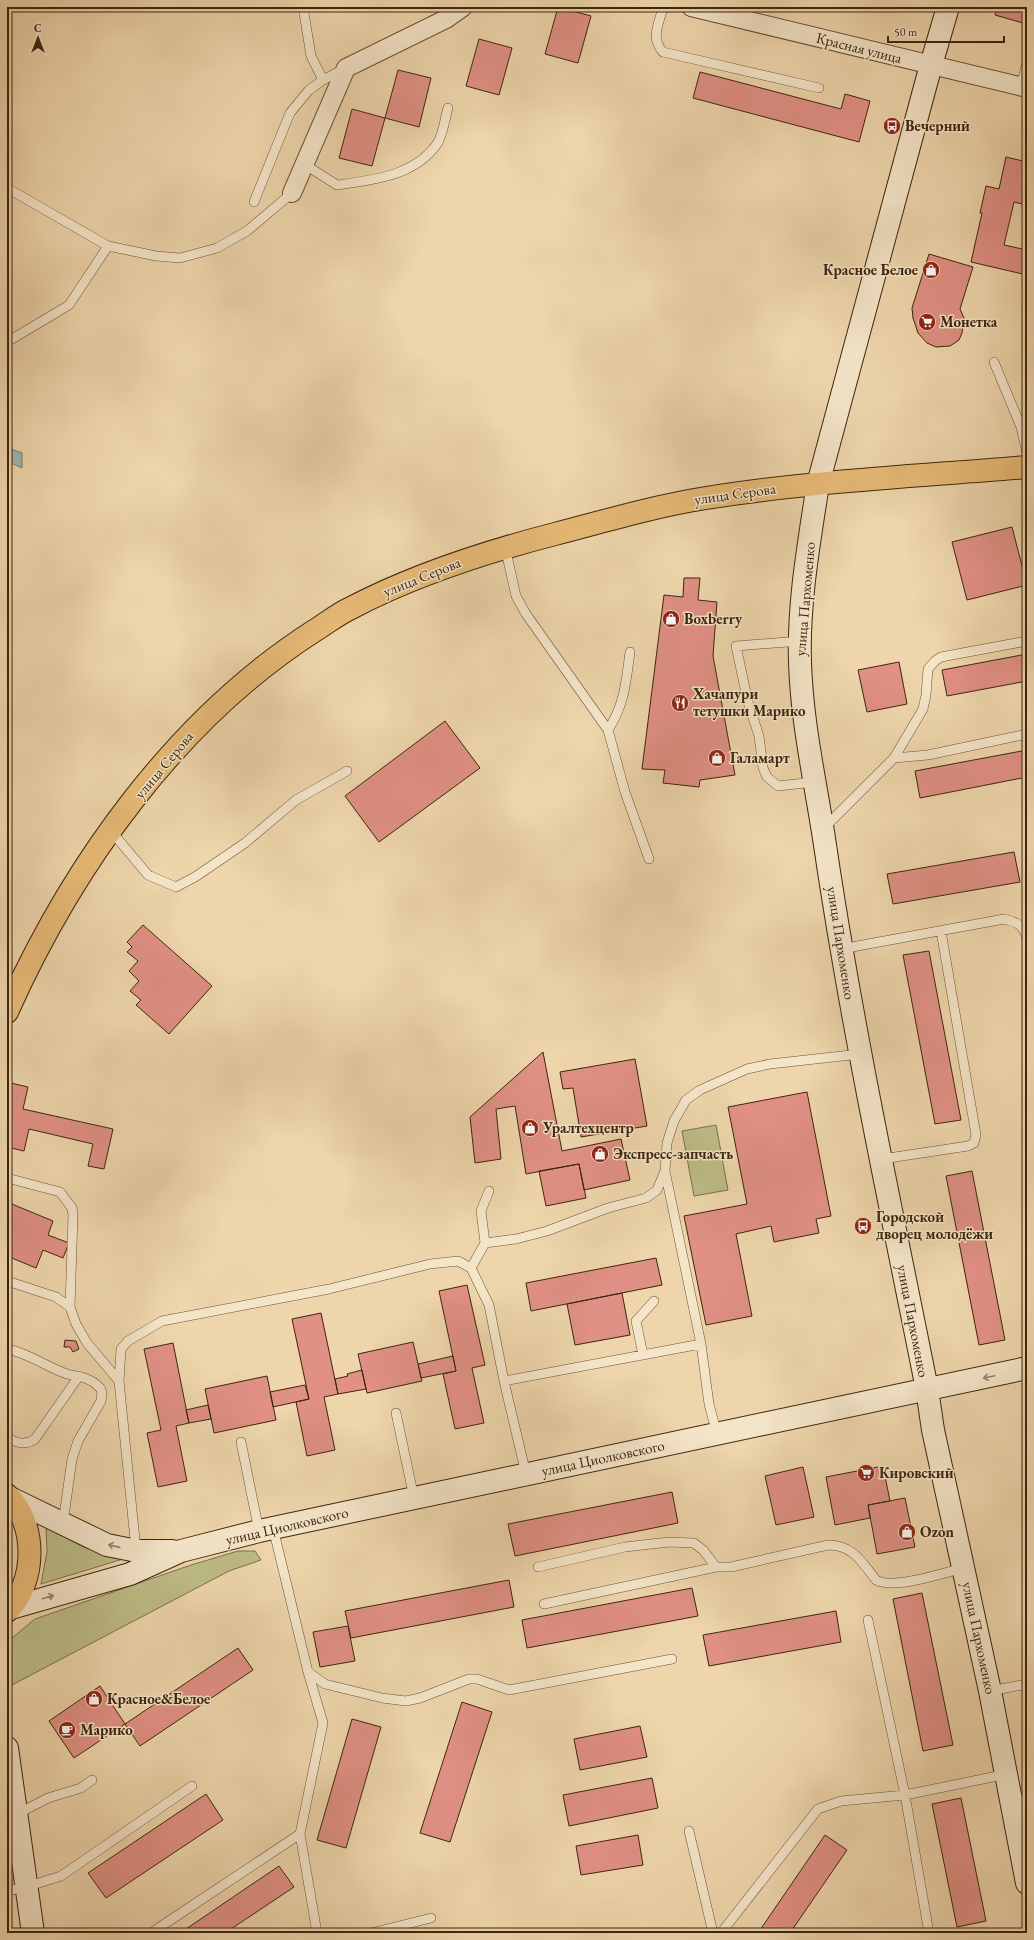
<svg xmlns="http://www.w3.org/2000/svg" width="1034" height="1940" viewBox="0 0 1034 1940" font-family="'EB Garamond',serif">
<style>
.green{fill:#bdbc86;stroke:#7d704a}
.water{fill:#9db6b3;stroke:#777c71}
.building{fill:#e09084;stroke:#3d250f}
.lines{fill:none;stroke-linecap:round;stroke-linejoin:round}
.lane-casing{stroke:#695136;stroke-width:10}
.street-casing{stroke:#695136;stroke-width:20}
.secondary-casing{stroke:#3d250f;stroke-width:24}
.primary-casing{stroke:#3d250f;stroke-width:24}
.lane{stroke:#f4e4c8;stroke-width:9}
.street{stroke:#f4e4c8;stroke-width:18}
.secondary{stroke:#f4e4c8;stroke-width:22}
.primary{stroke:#e7ba76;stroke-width:22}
.oneway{stroke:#98846c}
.labels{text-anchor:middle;stroke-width:3;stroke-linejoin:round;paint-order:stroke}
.street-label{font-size:15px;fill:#3d250f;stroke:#f4e4c8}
.poi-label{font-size:15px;font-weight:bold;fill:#3d250f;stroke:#f4e4c8;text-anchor:start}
</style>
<rect width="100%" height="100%" fill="#eed5ab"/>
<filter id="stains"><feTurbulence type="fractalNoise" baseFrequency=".005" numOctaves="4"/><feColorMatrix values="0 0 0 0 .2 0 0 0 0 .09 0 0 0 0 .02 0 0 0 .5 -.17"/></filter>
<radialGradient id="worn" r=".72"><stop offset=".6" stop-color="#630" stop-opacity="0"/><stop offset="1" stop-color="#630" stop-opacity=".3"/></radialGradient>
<path class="green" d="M716,1125L728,1190L694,1196L682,1131Z
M46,1527L83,1547L123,1559L41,1584L47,1552Z
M238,1551H255L261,1560L229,1571L10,1686L7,1655L12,1638L35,1619L191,1565Z"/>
<path class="water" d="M7,444L11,449L22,453V468L7,461Z"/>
<path class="building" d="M558,7L591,16L578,63L545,54Z
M998,7H1027L1023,23L995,15Z
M479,39L512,48L499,95L466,86Z
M398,70L431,78L419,127L385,118Z
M700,72L841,109L845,94L870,101L859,142L693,98Z
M352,109L385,118L372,166L339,158Z
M1006,157L1027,162L1026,205L1014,202L1004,245L1027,250V275L971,262L982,213H980L986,186L999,189Z
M929,254L973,267L960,309L964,318L962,333L959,340L950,346L936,347L927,343L918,333L913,318L912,308Z
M1012,527L1027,585L967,600L952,542Z
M684,578H700L698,600L717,602L713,656L735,775L700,780L699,787L663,783L665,770L642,769L664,595L683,597Z
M1027,654V681L947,696L942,670Z
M899,662L907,704L867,712L858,670Z
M445,721L480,768L379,842L345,796Z
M1027,750V777L920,798L915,771Z
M1014,852L1020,882L893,904L887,874Z
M143,925L212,986L169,1034L136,1005L141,1000L130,991L139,981L129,971L138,961L127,952L132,947L127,942Z
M929,951L961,1120L935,1124L903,955Z
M543,1052L562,1151L621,1139L630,1180L584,1190L579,1164L526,1174L515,1106L496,1109L501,1159L475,1163L470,1117Z
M635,1059L647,1126L581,1137L573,1088L563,1089L560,1072Z
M11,1083L28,1087L23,1109L113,1129L104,1169L88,1166L93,1144L29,1129L24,1151L11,1148L7,1167V1102Z
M807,1092L831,1216L816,1219L819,1233L774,1242L771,1226L736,1234L752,1316L706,1325L684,1216L747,1204L728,1107Z
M579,1164L586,1198L546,1206L539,1171Z
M972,1171L1005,1340L979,1345L946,1176Z
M7,1202L53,1221L48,1235L69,1243L63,1258L43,1250L36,1268L7,1256Z
M656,1258L662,1285L531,1311L526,1283Z
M467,1285L485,1365L472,1368L484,1423L455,1429L443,1374L456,1371L439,1291Z
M622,1293L630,1335L575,1345L567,1304Z
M321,1313L338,1394L324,1397L335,1450L307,1456L296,1402L309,1399L292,1319Z
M65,1340L76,1341L79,1349L73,1352L70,1347H64Z
M413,1342L422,1381L367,1393L358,1354Z
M173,1343L189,1423L176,1426L187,1481L158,1487L147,1433L161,1430L144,1349Z
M453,1356L456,1371L421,1378L418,1364Z
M362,1370L366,1389L338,1394L335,1379L348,1376L347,1374Z
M267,1376L276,1420L214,1433L205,1389Z
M305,1385L309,1399L273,1407L270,1392Z
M208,1405L211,1419L189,1423L186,1410Z
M883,1466L890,1501L868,1505L870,1518L835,1525L826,1477Z
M803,1467L814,1517L776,1525L765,1476Z
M672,1492L678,1523L515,1556L508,1524Z
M905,1498L915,1547L877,1554L868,1505Z
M509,1580L514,1607L351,1638L345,1611Z
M692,1588L698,1616L527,1648L522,1620Z
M922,1593L953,1745L923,1751L893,1599Z
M836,1611L841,1642L709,1666L703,1635Z
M348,1626L355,1661L320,1667L313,1632Z
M238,1648L253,1670L140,1746L125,1724Z
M100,1686L125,1724L74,1758L49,1721Z
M462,1702L492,1712L450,1842L420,1833Z
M352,1719L381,1727L346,1848L317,1840Z
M640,1726L647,1757L580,1770L574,1739Z
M652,1778L658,1808L569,1826L563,1795Z
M206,1794L223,1820L106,1898L88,1873Z
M961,1798L986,1921L957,1927L932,1804Z
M638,1835L643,1865L581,1875L576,1846Z
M825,1835L847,1850L790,1933H758Z
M279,1866L294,1887L225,1933H180Z"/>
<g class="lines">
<defs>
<path id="lane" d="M303,7L311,56L323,80
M663,7C659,24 650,38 663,52L819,88
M1021,87L1027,62
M304,164L337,185C374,180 414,176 437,144C443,135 445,118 448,108
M7,188L108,246L156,256L180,258L217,248L247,231L292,193
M254,202L290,113L309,90L323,80L344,69
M12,339L69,305L108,246
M994,362L1021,427L1027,453
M505,547L516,596L526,614L608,730L625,792L649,859
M800,641L736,646L748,702L759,736L763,768L767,777L778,786L814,782
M608,730C625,704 626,681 630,652
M894,758L928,755L1027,734
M824,828L894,758L923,709L926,695L928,669L935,661L941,657L1027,641
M111,831L148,875L176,887L195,877L245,843L296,800L347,771
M841,949L1004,919C1017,922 1024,925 1027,939
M882,1159L968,1146L974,1143L976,1135L941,931
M665,1171L701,1344L709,1404L717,1434
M7,1178L60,1192L72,1208L73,1215L70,1307L76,1324L87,1343L119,1381
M489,1191L481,1211L485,1243L516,1239L547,1231L608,1208L646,1198L657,1190L665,1171L667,1143L674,1121L686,1100L700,1090L747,1069L770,1064L860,1054
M471,1268L485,1243
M7,1281L56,1297L70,1307
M7,1349C29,1353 46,1367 67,1374C79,1377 89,1377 98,1386C103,1390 102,1395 101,1401L78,1441L72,1459L63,1523
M643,1355L636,1321L654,1301
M396,1413L414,1498
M7,1438C18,1443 25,1446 35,1439L79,1376
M241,1442L259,1531
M526,1474L504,1381L701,1344
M273,1528L308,1672L323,1723L300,1834L317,1933
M136,1550L119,1381L121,1349L128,1341L162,1321L329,1289L430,1264L458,1261L471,1268L489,1305L504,1381
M538,1567L625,1547L669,1542L694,1543L703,1550L716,1567H731L828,1545C853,1545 862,1562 876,1580C892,1590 944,1573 963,1568
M544,1604L716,1567
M868,1620L905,1795L929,1933
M308,1672L325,1684L382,1698L406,1701L420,1698L469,1679H477L509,1690L672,1659
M990,1691L1027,1684
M1012,1802L1027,1799
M17,1814L48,1798L81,1788L92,1780
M689,1831L713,1933
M7,1891L26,1887L61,1876L192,1786
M151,1933L300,1834
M371,1933L431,1918
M721,1933L818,1809L841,1801L905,1795L1007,1774"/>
<path id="street" d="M691,7L1027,88
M292,193L346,68L446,19L463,7"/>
<path id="secondary" d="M948,7L931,65L818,484C809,543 798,603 800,663C802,725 816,784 825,845C852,1028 891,1208 927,1389L933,1430L990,1691L1027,1883
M12,1499L107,1545L137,1551H172
M11,1608L130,1574L181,1551L259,1531L1027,1368
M7,1748L33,1933"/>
<path id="primary" d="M7,1012C73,864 177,719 314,631C327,623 338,614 351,608C416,574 485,552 555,534C605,521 655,506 706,498C812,481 920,476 1027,467
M7,1495C37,1523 37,1582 7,1611"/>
</defs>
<use href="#lane" class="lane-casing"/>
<use href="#street" class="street-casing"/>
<use href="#secondary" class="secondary-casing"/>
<use href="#primary" class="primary-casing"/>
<use href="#lane" class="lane"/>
<use href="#street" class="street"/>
<use href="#secondary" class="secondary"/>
<use href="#primary" class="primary"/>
</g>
<defs><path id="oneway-shaft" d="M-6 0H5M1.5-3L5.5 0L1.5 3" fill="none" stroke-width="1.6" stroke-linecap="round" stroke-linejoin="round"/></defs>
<g class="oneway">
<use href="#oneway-shaft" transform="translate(989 1377) rotate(168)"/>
<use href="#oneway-shaft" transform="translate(114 1546) rotate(-167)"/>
<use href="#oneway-shaft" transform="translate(48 1597) rotate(-16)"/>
</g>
<defs>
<symbol id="bus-disc" viewBox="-11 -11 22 22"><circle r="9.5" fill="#8f2418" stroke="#f4e4c8"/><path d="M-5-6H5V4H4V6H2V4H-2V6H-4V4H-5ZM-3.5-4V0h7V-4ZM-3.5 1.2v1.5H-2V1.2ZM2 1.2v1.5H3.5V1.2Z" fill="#fff"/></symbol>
<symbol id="shop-disc" viewBox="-11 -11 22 22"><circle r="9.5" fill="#8f2418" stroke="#f4e4c8"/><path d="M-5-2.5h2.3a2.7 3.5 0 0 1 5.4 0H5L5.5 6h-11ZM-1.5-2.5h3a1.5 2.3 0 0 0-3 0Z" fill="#fff"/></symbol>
<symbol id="supermarket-disc" viewBox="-11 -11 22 22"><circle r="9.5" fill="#8f2418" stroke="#f4e4c8"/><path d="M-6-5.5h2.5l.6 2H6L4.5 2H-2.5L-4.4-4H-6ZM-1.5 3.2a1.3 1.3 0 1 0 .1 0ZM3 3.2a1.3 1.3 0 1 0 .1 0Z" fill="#fff"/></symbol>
<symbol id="restaurant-disc" viewBox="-11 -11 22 22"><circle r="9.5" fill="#8f2418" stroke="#f4e4c8"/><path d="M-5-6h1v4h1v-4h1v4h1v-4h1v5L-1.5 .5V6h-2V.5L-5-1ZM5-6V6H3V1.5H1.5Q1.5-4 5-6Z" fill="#fff"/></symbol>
<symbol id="cafe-disc" viewBox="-11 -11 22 22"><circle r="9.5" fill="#8f2418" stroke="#f4e4c8"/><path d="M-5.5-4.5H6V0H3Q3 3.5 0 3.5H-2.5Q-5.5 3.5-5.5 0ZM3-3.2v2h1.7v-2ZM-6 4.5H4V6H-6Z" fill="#fff"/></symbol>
</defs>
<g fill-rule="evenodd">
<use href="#bus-disc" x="882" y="116" width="20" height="20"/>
<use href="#shop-disc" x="921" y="260" width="20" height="20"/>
<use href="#supermarket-disc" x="917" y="312" width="20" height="20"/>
<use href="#shop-disc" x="661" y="609" width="20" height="20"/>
<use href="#restaurant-disc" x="670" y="693" width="20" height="20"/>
<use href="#shop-disc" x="707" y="748" width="20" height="20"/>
<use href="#shop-disc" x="520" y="1118" width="20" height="20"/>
<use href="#shop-disc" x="590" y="1144" width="20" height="20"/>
<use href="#bus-disc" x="853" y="1216" width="20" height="20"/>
<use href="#supermarket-disc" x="856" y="1463" width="20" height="20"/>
<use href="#shop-disc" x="897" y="1522" width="20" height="20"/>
<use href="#shop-disc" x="84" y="1689" width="20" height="20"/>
<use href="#cafe-disc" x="57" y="1720" width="20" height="20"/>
</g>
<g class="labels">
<g class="street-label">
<text transform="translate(859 48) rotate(14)" y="5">Красная улица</text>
<text transform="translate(735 494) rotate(-8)" y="5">улица Серова</text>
<text transform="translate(422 577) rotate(-22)" y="5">улица Серова</text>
<text transform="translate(805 599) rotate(-85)" y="5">улица Пархоменко</text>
<text transform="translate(164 765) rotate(-50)" y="5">улица Серова</text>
<text transform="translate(841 943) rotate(81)" y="5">улица Пархоменко</text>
<text transform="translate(913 1321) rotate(79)" y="5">улица Пархоменко</text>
<text transform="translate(603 1458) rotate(-12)" y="5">улица Циолковского</text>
<text transform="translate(287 1526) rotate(-13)" y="5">улица Циолковского</text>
<text transform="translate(979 1638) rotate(78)" y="5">улица Пархоменко</text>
</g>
<g class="poi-label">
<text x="905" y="131">Вечерний</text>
<text x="918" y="275" text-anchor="end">Красное Белое</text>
<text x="940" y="327">Монетка</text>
<text x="684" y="624">Boxberry</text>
<text x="693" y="699">Хачапури<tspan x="693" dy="17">тетушки Марико</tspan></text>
<text x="730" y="763">Галамарт</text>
<text x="543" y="1133">Уралтехцентр</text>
<text x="613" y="1159">Экспресс-запчасть</text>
<text x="876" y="1222">Городской<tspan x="876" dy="17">дворец молодёжи</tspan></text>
<text x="879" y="1478">Кировский</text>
<text x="920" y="1537">Ozon</text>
<text x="107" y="1704">Красное&amp;Белое</text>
<text x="80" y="1735">Марико</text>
</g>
</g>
<rect width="1034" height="1940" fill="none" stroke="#eed5ab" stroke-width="24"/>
<rect x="8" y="8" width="1018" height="1924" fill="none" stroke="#3d250f" stroke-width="2"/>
<rect x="12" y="12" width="1010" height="1916" fill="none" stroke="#3d250f"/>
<g transform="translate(38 38)" stroke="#f4e4c8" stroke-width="3" paint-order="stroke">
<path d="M0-3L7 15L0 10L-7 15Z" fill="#3d250f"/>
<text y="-6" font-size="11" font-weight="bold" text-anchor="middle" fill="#3d250f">С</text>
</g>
<path d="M888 36v6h116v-6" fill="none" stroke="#3d250f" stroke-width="2"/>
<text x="894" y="36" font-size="12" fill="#3d250f" stroke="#f4e4c8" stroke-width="3" paint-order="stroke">50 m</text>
<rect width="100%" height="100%" filter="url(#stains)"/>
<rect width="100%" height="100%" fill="url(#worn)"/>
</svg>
